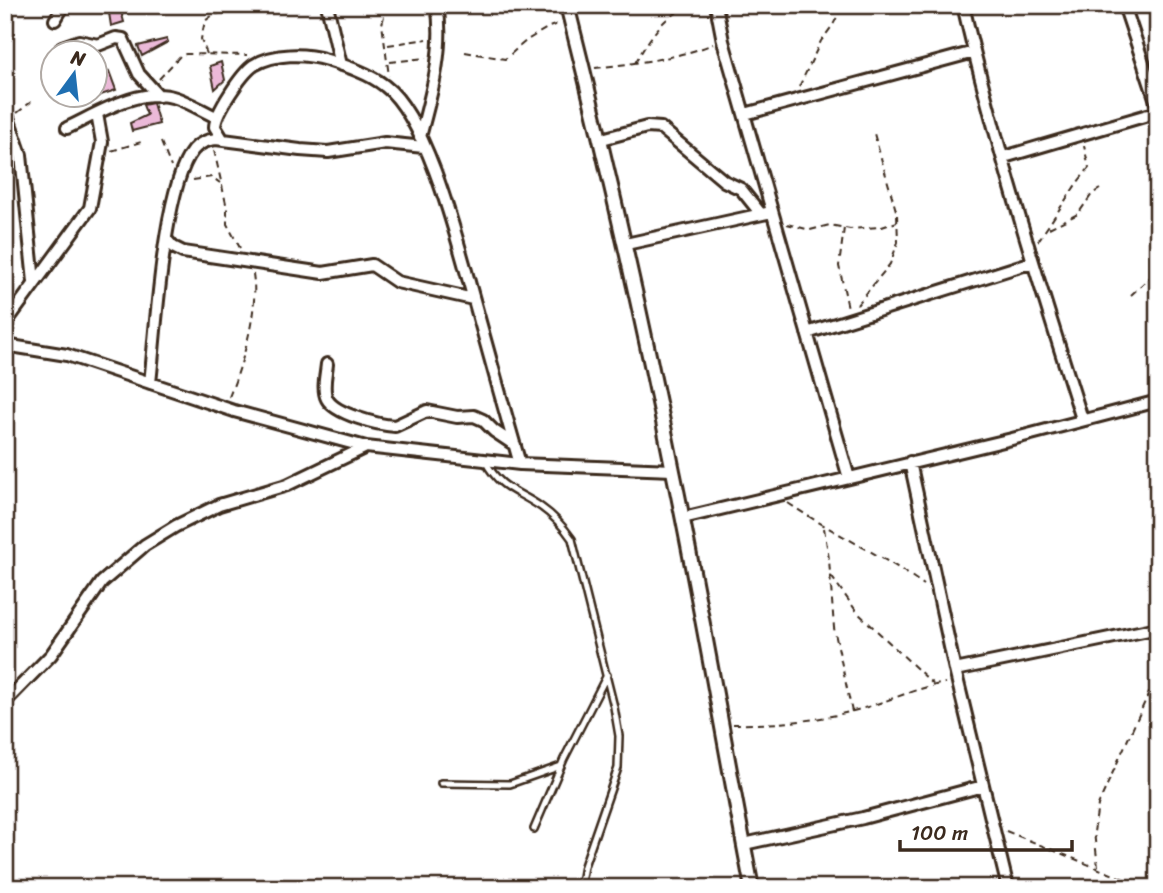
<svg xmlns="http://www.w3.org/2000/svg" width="1163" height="893" viewBox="0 0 1163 893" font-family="Sriracha,sans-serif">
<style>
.building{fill:#ebb9d8;stroke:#3b2a1e;stroke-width:2}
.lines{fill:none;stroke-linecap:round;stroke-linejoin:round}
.service-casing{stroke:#3b2a1e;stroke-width:10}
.minor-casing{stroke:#3b2a1e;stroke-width:16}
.tertiary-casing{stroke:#3b2a1e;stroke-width:18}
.path{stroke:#3b2a1e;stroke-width:2;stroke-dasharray:7 5;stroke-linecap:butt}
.service{stroke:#fff;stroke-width:5}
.minor{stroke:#fff;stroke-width:10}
.tertiary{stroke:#fff;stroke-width:12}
</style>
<rect width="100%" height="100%" fill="#fff"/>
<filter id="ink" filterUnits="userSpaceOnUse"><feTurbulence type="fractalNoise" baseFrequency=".0143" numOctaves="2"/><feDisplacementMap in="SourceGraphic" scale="14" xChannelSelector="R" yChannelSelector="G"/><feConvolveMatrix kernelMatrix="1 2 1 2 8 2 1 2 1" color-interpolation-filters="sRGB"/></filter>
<g filter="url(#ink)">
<path class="building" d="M121,11L124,22L111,26L109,13Z
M167,39L168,42L142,56L138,46Z
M221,62L225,80L215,89L210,66Z
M109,71L116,90L98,96L94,81Z
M153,103L159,124L132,131L130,123L147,115L143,105Z"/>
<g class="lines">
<defs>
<path id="service" d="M485,461C502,491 515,489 541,507C554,516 563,526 572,539L614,707L619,736L618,768L584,866L580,888
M441,783L510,784L561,766
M534,829L564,759L607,675"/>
<path id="minor" d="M327,5L341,65
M716,5L723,41L849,478
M963,5C995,144 1039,283 1082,419
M1124,5L1158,107
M55,20L64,5
M62,47L79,41L98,45L116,38L123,39L139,74L159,96
M5,109L21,155L34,282
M745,114L974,52
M67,128C99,113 140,86 176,98C190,103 203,111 216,117
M420,137C431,95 445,49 437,5
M602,139L647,127L661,128L724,181L741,189L761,214
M223,140L215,127C215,113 242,73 254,65C275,53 304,53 327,60C346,66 369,73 385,86C428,118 459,247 474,300C489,354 504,409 520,464
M1004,157L1158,112
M166,239L173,247L183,252L323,273L372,265L397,282L473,299
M626,244L767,213
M5,324L90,208L102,142L97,114
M807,333L1033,262
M5,345L67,355L234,411L366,447L520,464L673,470
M327,364C326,375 322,389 327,399C335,414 378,425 395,426L427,411L457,417L474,416L483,420L494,431L515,445
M150,383C156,331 163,187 193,150C199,143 207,140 216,139L300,150L328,152L385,143L424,147
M910,462L955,670L1008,888
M683,518L1012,439L1158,401
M955,670L1158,628
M5,702L51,655L102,582L145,545L176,526L219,505L287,485L366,447
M744,844L863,818L983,786"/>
<path id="tertiary" d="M567,5C606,160 642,315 673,471C702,609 725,749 752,888"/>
</defs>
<use href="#service" class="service-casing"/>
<use href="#minor" class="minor-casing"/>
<use href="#tertiary" class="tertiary-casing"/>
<path class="path" d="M387,5L382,24L389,76
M579,8L588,5
M388,45L427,39
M465,52L505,59L527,40L549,27L560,23
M207,54L201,39L205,21L213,15L249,5
M390,62L426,58
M635,63C644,48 653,32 666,20C673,15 678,13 683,5
M595,68C635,63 676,59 713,44
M159,79L181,55L186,54L247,55
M799,87L821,41L833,25L843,5
M17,113L31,102
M161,142L171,167
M214,150L227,208V224L240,248
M111,151L141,142
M193,180L212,177L220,183
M787,224L810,230L830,225L850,229L882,227L897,222
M844,228L839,266L848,308
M1049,228L1078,214L1092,194L1100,189
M1038,241L1077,183L1089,168L1084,146
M1131,295L1158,270
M857,305L890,264L898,242L897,214L873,130
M229,397C243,362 259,311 253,274
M788,503C832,533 881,554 924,585
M824,528L829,559L834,628L852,712
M831,576L857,612L933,684
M733,724C774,725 817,721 857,710C887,702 915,688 945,683
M1006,831L1146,888
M1098,867L1094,832L1098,805L1158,673"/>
<use href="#service" class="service"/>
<use href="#minor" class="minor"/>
<use href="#tertiary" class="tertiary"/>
</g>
</g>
<rect width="1163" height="893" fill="none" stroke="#fff" stroke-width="28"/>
<rect x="14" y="14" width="1135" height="865" fill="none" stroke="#3b2a1e" stroke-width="2.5" filter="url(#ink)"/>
<g transform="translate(74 74) rotate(15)"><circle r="33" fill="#ffffff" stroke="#b1aaa5" stroke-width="2"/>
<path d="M0-5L12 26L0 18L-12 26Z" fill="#1f6fb2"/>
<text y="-10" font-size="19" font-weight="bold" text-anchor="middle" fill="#3b2a1e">N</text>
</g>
<path d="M900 840v10h172v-10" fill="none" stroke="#3b2a1e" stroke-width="3.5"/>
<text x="911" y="840" font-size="21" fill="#3b2a1e" stroke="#ffffff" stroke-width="5" paint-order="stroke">100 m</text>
</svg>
